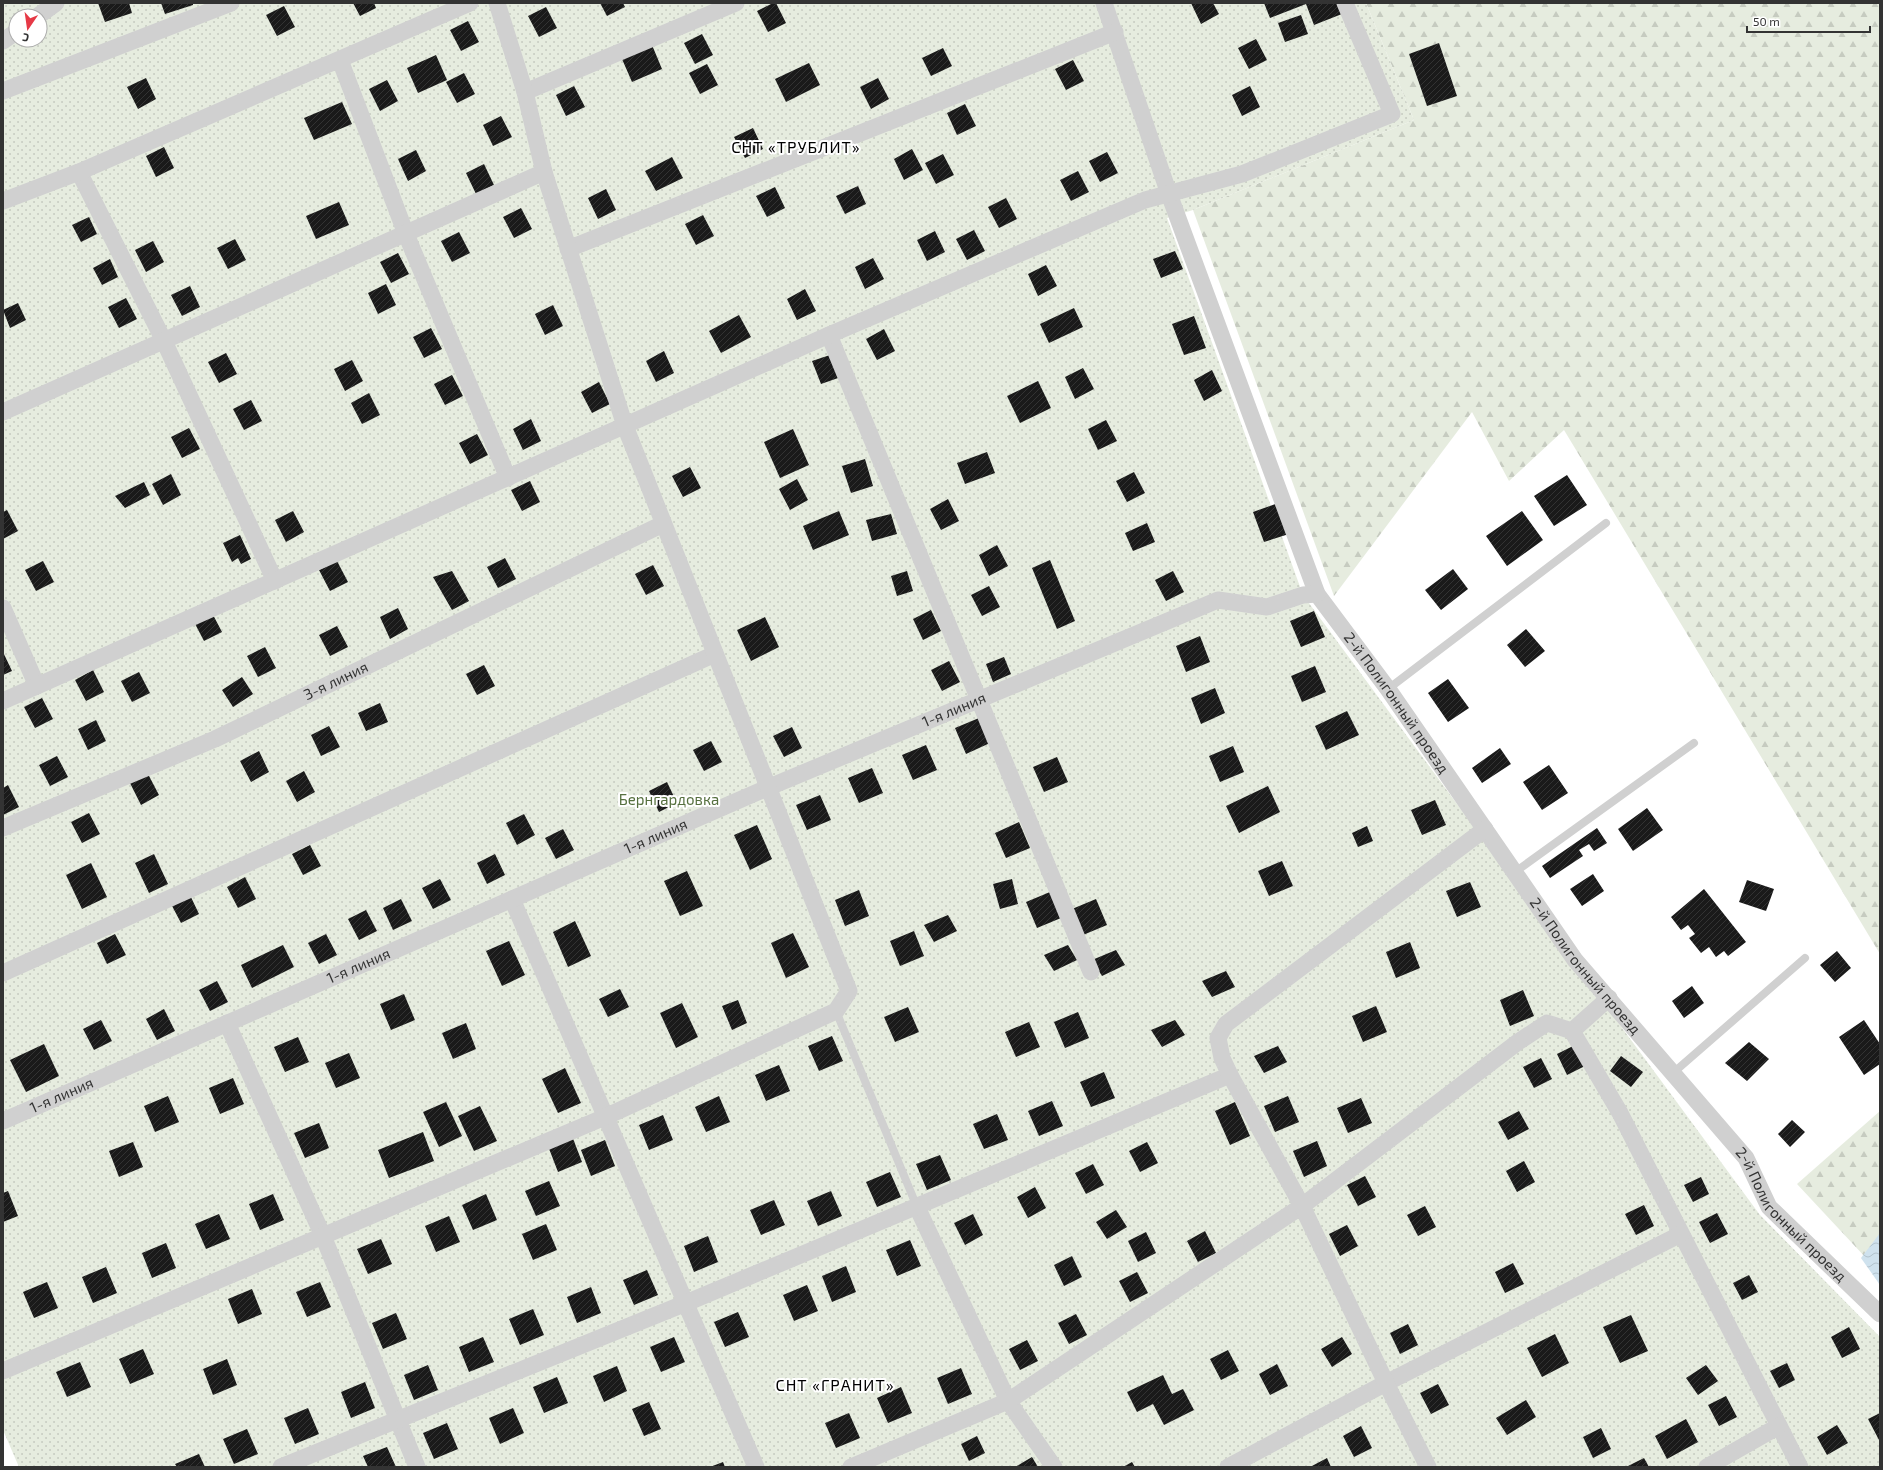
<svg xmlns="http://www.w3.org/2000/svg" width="1883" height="1470" viewBox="0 0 1883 1470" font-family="'Exo 2',sans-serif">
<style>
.forest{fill:url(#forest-firs)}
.park{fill:url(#park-dots);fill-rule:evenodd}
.water{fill:url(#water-waves)}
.building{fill:url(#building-hatch)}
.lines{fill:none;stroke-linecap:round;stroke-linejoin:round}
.lane{stroke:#d0d0d0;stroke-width:8}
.street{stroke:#d0d0d0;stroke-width:17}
.labels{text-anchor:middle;stroke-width:4;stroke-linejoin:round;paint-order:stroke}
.street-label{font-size:15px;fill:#333;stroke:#fff}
.park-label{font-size:15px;fill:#56703f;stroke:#fff}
.neighbourhood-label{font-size:16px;letter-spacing:1px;fill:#000;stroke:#fff}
</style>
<defs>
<pattern id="forest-firs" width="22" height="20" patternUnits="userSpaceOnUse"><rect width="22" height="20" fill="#e6ecdf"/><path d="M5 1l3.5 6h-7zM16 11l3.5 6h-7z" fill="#c6cbc0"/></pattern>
<pattern id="park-dots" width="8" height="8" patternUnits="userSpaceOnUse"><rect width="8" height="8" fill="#e6ecdf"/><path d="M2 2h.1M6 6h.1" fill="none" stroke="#c6cbc0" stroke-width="1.8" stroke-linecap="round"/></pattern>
<pattern id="water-waves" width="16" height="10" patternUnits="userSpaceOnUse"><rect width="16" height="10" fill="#cfe2ee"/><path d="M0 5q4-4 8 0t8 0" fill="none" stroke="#b2c2cd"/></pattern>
<pattern id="building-hatch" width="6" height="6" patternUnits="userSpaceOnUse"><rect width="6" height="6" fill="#1a1a1a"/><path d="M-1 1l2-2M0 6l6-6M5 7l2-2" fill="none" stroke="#333"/></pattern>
</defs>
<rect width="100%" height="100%" fill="#fff"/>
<path class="forest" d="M1366,3H1880V954L1564,430L1509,481L1472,412L1334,596L1193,210L1414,120Z
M1880,1111V1273L1797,1184Z"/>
<path class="park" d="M3,3H1366L1414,120L1193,210L1167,218L1303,595L1760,1215L1880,1337V1467H19L3,1430ZM16,16H40V40H16Z"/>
<path class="water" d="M1880,1233V1285L1861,1258Z"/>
<path class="building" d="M98,3H129L132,13L105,22Z
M161,3H193V5L165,14Z
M353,3H374L376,8L360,16Z
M600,3H623L625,7L607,16Z
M773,3H776L786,23L768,32L757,11Z
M1191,3H1213L1219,14L1201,24Z
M1264,3H1343L1347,12L1314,25L1306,4L1270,18Z
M284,6L295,27L277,36L266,15Z
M546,7L557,28L539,37L528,16Z
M1301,15L1308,34L1285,42L1278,23Z
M468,21L479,42L461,51L450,30Z
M702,34L713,55L695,64L684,43Z
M1256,39L1267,60L1249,69L1238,48Z
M1439,43L1457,96L1427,106L1409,54Z
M652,45L662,69L632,82L622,59Z
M943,48L952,66L931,76L922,58Z
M436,55L447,80L418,93L407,68Z
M1073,60L1084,81L1066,90L1055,69Z
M809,63L820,85L786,102L775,79Z
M707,64L718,85L700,94L689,73Z
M464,73L475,94L457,103L446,82Z
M146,78L156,99L138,109L127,87Z
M878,78L889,99L871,109L860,87Z
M387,80L398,101L380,111L369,89Z
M574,86L585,107L566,116L556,95Z
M1250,86L1260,107L1242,116L1232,95Z
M342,102L352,124L314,140L304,118Z
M965,104L976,126L957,135L947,113Z
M501,116L512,137L493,146L483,125Z
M753,128L763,149L745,158L734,137Z
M164,147L174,168L156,177L146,156Z
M912,149L923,170L904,180L894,159Z
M416,150L426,171L408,181L398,159Z
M1107,152L1118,173L1100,182L1089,161Z
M943,154L954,175L936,184L925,163Z
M672,157L683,178L656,191L645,171Z
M484,164L494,185L476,194L466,173Z
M1078,171L1089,192L1071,201L1060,180Z
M858,186L866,204L845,214L836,196Z
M775,187L785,208L767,217L756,196Z
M606,189L616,210L598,219L588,198Z
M1006,198L1017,219L999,228L988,207Z
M339,202L349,225L316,239L306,216Z
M521,208L532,229L514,238L503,217Z
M703,215L714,236L696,245L685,224Z
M89,217L97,234L81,242L72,225Z
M974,230L985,251L967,260L956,239Z
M935,231L945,252L927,261L917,240Z
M459,232L470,253L452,262L441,241Z
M235,239L246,260L228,269L217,248Z
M153,241L164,262L146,272L135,250Z
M1175,251L1183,269L1161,278L1153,259Z
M398,253L409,274L391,283L380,262Z
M873,258L884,279L865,289L855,267Z
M110,259L118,277L102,285L93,268Z
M1046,265L1057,286L1038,296L1028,274Z
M386,284L396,305L378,314L368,293Z
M190,286L200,307L182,316L171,295Z
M805,289L816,311L797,320L787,299Z
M126,298L137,319L119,328L108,307Z
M18,303L26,320L10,328L3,310Z
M553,305L563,326L545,335L535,314Z
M1074,308L1083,327L1049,343L1040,324Z
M739,315L751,337L721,353L709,331Z
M1194,316L1206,348L1184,355L1172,324Z
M431,328L442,349L424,358L413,337Z
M884,329L895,351L877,360L866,339Z
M664,351L674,373L656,382L646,361Z
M226,353L237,374L219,383L208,362Z
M833,354L841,377L821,384L812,361Z
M352,360L363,381L345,391L334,369Z
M1083,368L1094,389L1075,399L1065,377Z
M1212,370L1222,391L1204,401L1194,380Z
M452,375L463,396L445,405L434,384Z
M1038,381L1051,408L1020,423L1007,396Z
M599,382L610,404L592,413L581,392Z
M369,393L380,415L362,424L351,403Z
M251,400L262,421L244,430L233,409Z
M531,419L541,441L523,450L513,429Z
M1106,420L1117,441L1098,450L1088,429Z
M189,428L200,449L182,458L171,437Z
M793,429L809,465L780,478L764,442Z
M477,434L488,455L470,464L459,443Z
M987,452L995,473L965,484L957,463Z
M865,459L873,486L851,493L842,466Z
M690,467L701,488L683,497L672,476Z
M1134,472L1145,493L1127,502L1116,481Z
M171,474L181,495L163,505L152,484Z
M1567,475L1587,505L1554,526L1534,496Z
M797,479L808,500L790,510L779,489Z
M530,481L540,502L522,511L511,490Z
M144,482L150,495L125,508L115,496Z
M948,499L959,521L941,530L930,509Z
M1278,503L1289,534L1264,542L1253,512Z
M7,510L18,531L3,539V512Z
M293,511L304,532L286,542L275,520Z
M839,511L849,535L813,550L803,526Z
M1522,511L1543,540L1507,566L1486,536Z
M891,514L897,534L872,541L866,520Z
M1147,523L1155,542L1133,551L1125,533Z
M240,535L251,559L241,564L238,558L232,562L223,543Z
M997,545L1008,566L989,576L979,555Z
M505,558L516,579L498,588L487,567Z
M1050,560L1075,621L1057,629L1032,568Z
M43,561L54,582L36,591L25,570Z
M337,561L348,582L330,591L319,570Z
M653,565L664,586L646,595L635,574Z
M1453,569L1468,589L1441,610L1425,590Z
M452,571L469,601L452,610L433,577Z
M907,571L913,591L897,596L891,576Z
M1173,571L1184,592L1166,601L1155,580Z
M989,586L1000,607L982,616L971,595Z
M398,608L408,629L390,639L380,617Z
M931,610L941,631L923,640L913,619Z
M211,611L222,632L204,641L193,620Z
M1314,611L1325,637L1301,647L1290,621Z
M765,617L779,647L751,661L737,630Z
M337,626L348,647L330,656L319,635Z
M1526,629L1545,651L1525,667L1507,645Z
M1200,636L1210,662L1186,672L1176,646Z
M265,647L276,668L258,677L247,656Z
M3,652L12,671L3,675Z
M1004,657L1011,674L993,682L986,664Z
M949,661L960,682L942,691L931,670Z
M484,665L495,686L477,695L466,674Z
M1315,666L1326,692L1302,702L1291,676Z
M93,670L104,692L86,701L75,680Z
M139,672L150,693L132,702L121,681Z
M242,677L253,694L233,707L222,690Z
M1448,679L1469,708L1448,722L1428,693Z
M1215,688L1225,713L1201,724L1191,698Z
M42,698L53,719L35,728L24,707Z
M380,703L388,722L366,731L358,713Z
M1347,711L1359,735L1326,750L1315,726Z
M979,718L990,743L966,754L955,728Z
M96,720L106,741L88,750L78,729Z
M329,726L340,747L321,756L311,735Z
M792,727L802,748L784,757L773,736Z
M711,741L722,762L704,771L693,750Z
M926,745L937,770L913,780L902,755Z
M1233,746L1244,772L1220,782L1209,756Z
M1500,748L1511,764L1482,783L1472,768Z
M259,751L269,772L251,782L240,761Z
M57,756L68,777L50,786L39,765Z
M1057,757L1068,782L1044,792L1033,767Z
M1549,765L1568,793L1542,810L1523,782Z
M872,768L883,793L859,803L848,778Z
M304,771L315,792L297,802L286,781Z
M148,774L159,795L141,805L130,783Z
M667,782L677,803L659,812L649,791Z
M8,785L19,807L3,815V788Z
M1268,786L1280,812L1239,833L1226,806Z
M820,795L831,820L807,830L796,805Z
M1435,800L1446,825L1422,835L1411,810Z
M1647,808L1663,830L1633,851L1618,829Z
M89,813L100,834L82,843L71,822Z
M524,814L535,835L517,845L506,823Z
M1019,822L1030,848L1006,858L995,833Z
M757,825L772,859L750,870L734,835Z
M1367,826L1373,841L1358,847L1352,833Z
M1597,828L1607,843L1594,851L1589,844L1579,850L1583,856L1550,878L1542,866Z
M563,829L574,850L556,859L545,838Z
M310,845L321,866L303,875L292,854Z
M154,854L168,884L149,893L135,863Z
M495,854L505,875L487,884L477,863Z
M1282,861L1293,886L1269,896L1258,871Z
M91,863L107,897L82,909L66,875Z
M687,871L703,906L680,916L664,881Z
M1593,874L1604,891L1582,906L1570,889Z
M245,877L256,899L238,908L227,887Z
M440,879L451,900L433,909L422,888Z
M1012,879L1018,904L1000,909L993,884Z
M1747,880L1774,889L1766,911L1739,902Z
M1470,882L1481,907L1457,917L1446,891Z
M1704,889L1746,942L1728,956L1724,951L1716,957L1709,947L1701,953L1689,938L1695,934L1688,925L1681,930L1671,917Z
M859,890L869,916L845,926L835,900Z
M1050,892L1061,918L1037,928L1026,902Z
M189,893L199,914L181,923L170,902Z
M401,899L412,921L393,930L383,908Z
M1096,899L1107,925L1083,935L1072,909Z
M366,910L377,931L359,940L348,919Z
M948,915L957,931L934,942L924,925Z
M575,921L591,956L568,967L553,932Z
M914,931L924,956L900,966L890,941Z
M793,933L809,967L786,978L771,943Z
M115,934L126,955L107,964L97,943Z
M326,934L337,955L319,964L308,943Z
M509,941L525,975L502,986L486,951Z
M1410,942L1420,968L1396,978L1386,952Z
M283,945L294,967L252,988L241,965Z
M1068,945L1077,960L1054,971L1044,955Z
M1116,950L1125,965L1102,976L1092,960Z
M1837,951L1851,968L1835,982L1820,965Z
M1226,971L1235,987L1212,997L1202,981Z
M217,981L228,1002L210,1011L199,990Z
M1692,986L1704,1003L1684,1018L1672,1001Z
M620,989L629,1007L608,1017L599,999Z
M1523,990L1534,1016L1510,1026L1500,1000Z
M404,994L415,1020L391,1030L380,1004Z
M738,1000L747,1023L732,1030L722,1006Z
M682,1003L698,1037L676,1048L660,1013Z
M1376,1006L1387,1032L1363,1042L1352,1016Z
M908,1007L919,1032L895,1042L884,1017Z
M164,1009L175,1031L157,1040L146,1019Z
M1078,1012L1089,1038L1065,1048L1054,1022Z
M101,1020L112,1041L94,1050L83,1029Z
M1175,1020L1185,1035L1162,1047L1151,1030Z
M1864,1020L1880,1044V1064L1864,1075L1839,1037Z
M1029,1022L1040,1047L1016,1057L1005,1032Z
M466,1023L476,1049L453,1059L442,1033Z
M832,1036L843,1061L819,1071L808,1046Z
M298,1037L309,1062L285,1072L274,1047Z
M1749,1042L1769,1059L1747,1081L1725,1063Z
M44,1044L59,1076L26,1092L10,1060Z
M1575,1045L1585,1066L1567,1075L1557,1054Z
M1278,1046L1287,1062L1264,1073L1254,1056Z
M349,1053L360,1078L336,1088L325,1063Z
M1621,1056L1643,1072L1631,1087L1610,1071Z
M1541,1058L1552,1079L1534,1088L1523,1067Z
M779,1065L790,1091L766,1101L755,1075Z
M565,1068L581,1103L558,1113L542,1079Z
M1104,1072L1115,1098L1091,1107L1080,1082Z
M233,1078L244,1104L220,1114L209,1088Z
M168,1096L179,1122L155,1132L144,1106Z
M719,1096L730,1122L706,1132L695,1107Z
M1288,1096L1299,1122L1275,1132L1264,1106Z
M1361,1098L1372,1123L1348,1133L1337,1108Z
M1052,1101L1063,1126L1039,1136L1028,1111Z
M446,1102L462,1136L439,1147L423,1112Z
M1235,1102L1250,1136L1230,1145L1215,1111Z
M480,1106L497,1141L474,1151L458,1116Z
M1519,1111L1529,1129L1508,1140L1498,1122Z
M997,1114L1008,1140L984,1149L973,1124Z
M663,1115L673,1140L649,1150L639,1125Z
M1792,1120L1805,1132L1790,1147L1778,1134Z
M319,1123L329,1148L305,1158L294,1133Z
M423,1132L434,1161L389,1178L378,1150Z
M572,1136L582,1162L558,1172L548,1146Z
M605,1140L615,1166L591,1176L581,1150Z
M1317,1141L1327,1166L1304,1177L1293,1151Z
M133,1142L143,1167L119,1177L109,1151Z
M1147,1142L1158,1163L1140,1172L1129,1151Z
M940,1155L951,1180L927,1190L916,1164Z
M1524,1161L1535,1182L1517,1192L1506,1171Z
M1093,1164L1104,1185L1086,1194L1075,1173Z
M890,1172L901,1197L877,1207L866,1182Z
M1365,1176L1376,1197L1358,1206L1347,1185Z
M1701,1177L1709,1194L1693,1202L1684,1185Z
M549,1181L560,1206L536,1216L525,1191Z
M1035,1187L1046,1208L1028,1218L1017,1197Z
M8,1191L18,1216L3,1222V1193Z
M831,1191L842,1216L818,1226L807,1201Z
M273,1194L284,1220L260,1230L249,1204Z
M486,1194L497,1220L473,1230L462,1205Z
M774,1200L785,1225L761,1235L750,1210Z
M1644,1205L1654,1226L1636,1235L1625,1214Z
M1425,1206L1436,1227L1418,1236L1407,1215Z
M1116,1210L1127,1227L1107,1239L1096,1222Z
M1717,1213L1728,1234L1710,1243L1699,1222Z
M219,1214L230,1239L206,1249L195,1224Z
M973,1214L983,1235L965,1245L954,1223Z
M449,1216L460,1242L436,1252L425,1226Z
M546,1224L557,1250L533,1260L522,1234Z
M1347,1225L1358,1246L1340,1256L1329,1234Z
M1205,1231L1216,1253L1198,1262L1187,1241Z
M1146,1232L1156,1253L1138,1262L1128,1241Z
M708,1236L718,1262L694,1272L684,1246Z
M381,1239L392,1264L368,1274L357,1249Z
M910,1240L921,1266L897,1276L886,1250Z
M166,1243L176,1268L152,1278L142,1253Z
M1072,1256L1082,1277L1064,1286L1054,1265Z
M1513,1263L1524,1284L1505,1293L1495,1272Z
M846,1266L856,1292L832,1302L822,1276Z
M106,1267L117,1293L93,1303L82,1277Z
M647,1270L658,1295L634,1305L623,1280Z
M1137,1272L1148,1293L1130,1302L1119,1281Z
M1749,1275L1758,1292L1742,1300L1733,1283Z
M47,1282L58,1308L34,1318L23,1292Z
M320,1282L331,1307L307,1317L296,1292Z
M807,1285L818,1311L794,1321L783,1295Z
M591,1287L601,1313L577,1323L567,1297Z
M252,1289L262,1314L238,1324L228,1299Z
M533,1309L544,1335L520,1345L509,1319Z
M738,1312L749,1337L725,1347L714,1322Z
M396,1313L407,1339L383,1349L372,1323Z
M1076,1314L1087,1335L1069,1344L1058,1323Z
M1631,1315L1648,1351L1620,1363L1603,1327Z
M1408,1324L1418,1345L1400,1354L1390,1333Z
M1849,1327L1860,1349L1842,1358L1831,1337Z
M1555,1334L1569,1363L1542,1377L1527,1348Z
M483,1337L494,1362L469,1372L459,1347Z
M674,1337L685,1362L661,1372L650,1347Z
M1342,1337L1352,1354L1332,1367L1321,1349Z
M1027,1340L1038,1361L1020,1370L1009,1349Z
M143,1349L154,1374L130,1384L119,1359Z
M1228,1350L1239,1371L1221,1380L1210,1359Z
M227,1359L237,1385L213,1395L203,1369Z
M80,1362L91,1387L67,1397L56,1372Z
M1787,1363L1795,1380L1779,1388L1770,1371Z
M1277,1364L1288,1386L1270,1395L1259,1374Z
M428,1365L438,1390L414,1400L404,1375Z
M1706,1365L1718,1381L1698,1395L1686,1378Z
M617,1366L627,1391L604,1402L593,1376Z
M961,1368L972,1394L948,1404L937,1378Z
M1163,1375L1172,1394L1183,1389L1194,1410L1164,1425L1153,1404L1137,1412L1127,1392Z
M557,1377L568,1403L544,1413L533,1387Z
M365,1382L375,1408L351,1418L341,1392Z
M1438,1384L1449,1405L1431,1414L1420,1393Z
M901,1387L912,1413L888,1423L877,1398Z
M1726,1396L1737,1417L1719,1426L1708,1405Z
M1526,1400L1536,1417L1507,1435L1496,1418Z
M649,1402L661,1429L644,1436L632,1409Z
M308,1408L319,1434L295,1444L284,1418Z
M513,1408L524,1433L500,1444L489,1418Z
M849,1413L860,1438L836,1448L825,1423Z
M1880,1413V1439L1879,1440L1868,1419Z
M1686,1419L1698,1442L1667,1459L1655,1436Z
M447,1423L458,1449L434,1459L423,1433Z
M1837,1425L1848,1443L1827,1455L1817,1437Z
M1361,1426L1372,1448L1354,1457L1343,1436Z
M1601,1428L1611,1449L1593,1458L1583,1437Z
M247,1429L258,1454L234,1464L223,1439Z
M977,1436L985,1453L969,1461L961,1444Z
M387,1447L396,1467H368L363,1456Z
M199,1454L205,1467H177L175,1464Z
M1032,1457L1038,1467H1015Z
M1327,1458L1331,1467H1310Z
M1644,1458L1649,1467H1626Z
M723,1462L725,1467H710Z
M1132,1462L1135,1467H1123Z"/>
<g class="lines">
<path class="lane" d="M1388,689L1606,523
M1515,872L1694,743
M836,1011L917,1207
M1673,1073L1805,958"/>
<g class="street">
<path id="s1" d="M1104,3L1169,194L1317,594L1388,689L1575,960L1746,1158L1769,1207L1880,1314"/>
<path d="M38,16L56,3"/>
<path d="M3,41L16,32"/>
<path d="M340,60L406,234L508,478"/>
<path d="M3,91L231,3"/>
<path d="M525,92L736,3"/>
<path d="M79,172L164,341L275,581"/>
<path d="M3,201L79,172L470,3"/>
<path d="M568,249L1115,32"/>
<path d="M829,335L1091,972"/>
<path d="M3,412L544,172"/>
<path d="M3,608L37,686"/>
<path d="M3,701L829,335L1145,200L1242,174L1392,114L1345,3"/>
<path id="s2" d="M3,828L215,739L663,524"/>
<path d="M512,899L756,1467"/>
<path d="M3,973L715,654"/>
<path d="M227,1023L323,1236L417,1467"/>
<path d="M1572,1031L1609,998"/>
<path id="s3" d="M3,1121L767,788L1218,600L1267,607L1303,595L1317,594"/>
<path d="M917,1207L1008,1401L1054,1467"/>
<path d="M3,1371L605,1117L836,1011L849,991L625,426L544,172L525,92L497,3"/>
<path d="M281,1467L686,1303L1230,1075"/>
<path d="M851,1467L1008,1401L1302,1206L1518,1042L1547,1023L1572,1031L1620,1113L1800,1467"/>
<path d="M1228,1467L1386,1383L1681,1234"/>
<path d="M1428,1467L1386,1383L1302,1206L1230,1075L1222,1058L1218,1038L1226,1024L1485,829"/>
<path d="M1707,1467L1779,1426"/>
</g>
</g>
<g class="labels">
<g class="street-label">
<text dy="5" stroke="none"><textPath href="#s2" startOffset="364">3-я линия</textPath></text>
<text dy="5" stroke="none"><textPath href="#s1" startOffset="763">2-й Полигонный проезд</textPath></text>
<text dy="5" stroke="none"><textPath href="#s3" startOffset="1036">1-я линия</textPath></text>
<text dy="5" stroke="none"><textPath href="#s3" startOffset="712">1-я линия</textPath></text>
<text dy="5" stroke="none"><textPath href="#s1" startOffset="1087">2-й Полигонный проезд</textPath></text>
<text dy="5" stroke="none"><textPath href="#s3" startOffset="388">1-я линия</textPath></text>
<text dy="5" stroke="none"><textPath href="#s3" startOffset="64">1-я линия</textPath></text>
<text dy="5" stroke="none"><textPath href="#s1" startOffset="1411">2-й Полигонный проезд</textPath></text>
</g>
<g class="park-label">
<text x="669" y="805">Бернгардовка</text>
</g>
<g class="neighbourhood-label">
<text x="796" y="153">СНТ «ТРУБЛИТ»</text>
<text x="835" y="1391">СНТ «ГРАНИТ»</text>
</g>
</g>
<rect width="1883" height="1470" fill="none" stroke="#333333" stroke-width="8"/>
<g transform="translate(28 28) rotate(193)"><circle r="19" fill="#ffffff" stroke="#adadad"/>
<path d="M0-3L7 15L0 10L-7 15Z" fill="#e63946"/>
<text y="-6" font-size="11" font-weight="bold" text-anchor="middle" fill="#333333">С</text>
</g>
<path d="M1747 26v6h123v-6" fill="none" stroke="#333333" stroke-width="2"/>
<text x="1753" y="26" font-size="12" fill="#333333" stroke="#ffffff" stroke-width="3" paint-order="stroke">50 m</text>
</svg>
